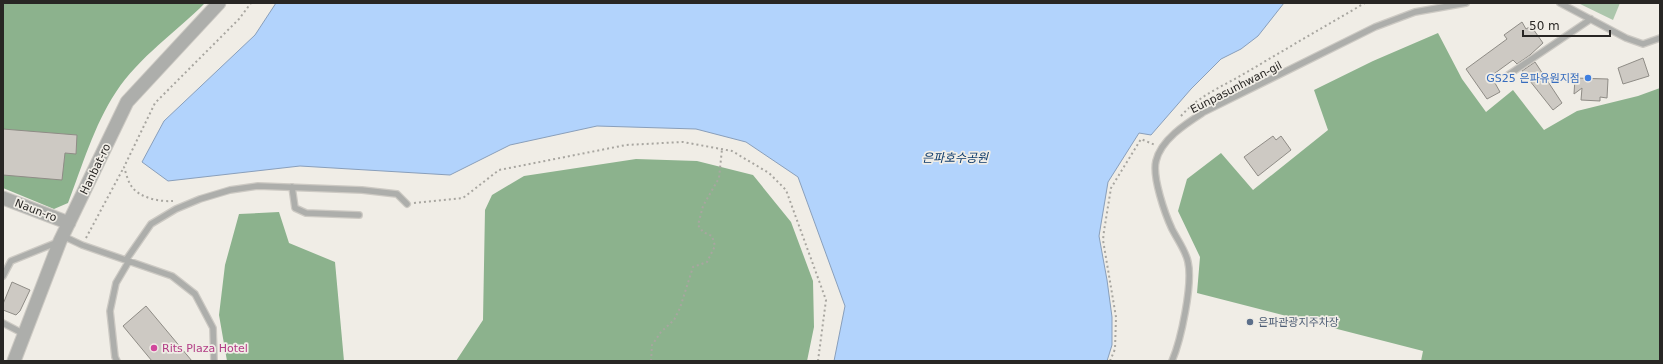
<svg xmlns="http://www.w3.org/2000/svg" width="1663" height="364" viewBox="0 0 1663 364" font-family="'DejaVu Sans','Noto Sans KR',sans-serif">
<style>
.green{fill:#acc6ac}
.forest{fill:#8cb28d}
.water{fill:#b2d3fc;stroke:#899fbb}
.building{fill:#cdc9c3;stroke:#8f8c86}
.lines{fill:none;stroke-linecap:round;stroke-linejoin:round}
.service-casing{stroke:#ccc9c3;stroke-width:8}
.tertiary-casing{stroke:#ccc9c3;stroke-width:15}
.path{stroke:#a8a6a0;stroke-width:2;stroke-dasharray:2 3;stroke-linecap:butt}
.service{stroke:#adaeab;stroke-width:5.5}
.tertiary{stroke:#adaeab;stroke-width:13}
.shop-dot{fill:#3f7fe0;stroke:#f0ede6;stroke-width:1.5}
.service-dot{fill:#5c6f8a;stroke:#f0ede6;stroke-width:1.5}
.hotel-dot{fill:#d1479c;stroke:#f0ede6;stroke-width:1.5}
.labels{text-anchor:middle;stroke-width:3.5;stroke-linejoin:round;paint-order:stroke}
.shop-label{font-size:11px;fill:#366cbe;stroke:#f0ede6;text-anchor:end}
.street-label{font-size:11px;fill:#282624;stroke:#f0ede6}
.service-label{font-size:11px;fill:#4e5e75;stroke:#f0ede6;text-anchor:start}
.hotel-label{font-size:11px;fill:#b23c85;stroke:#f0ede6;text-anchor:start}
.water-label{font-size:12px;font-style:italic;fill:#0c3a6b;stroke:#f0ede6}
</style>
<rect width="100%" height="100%" fill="#f0ede6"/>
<path class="green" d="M1578,3H1620L1613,20Z"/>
<path class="forest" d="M3,3H205C176,32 139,57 116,92C94,125 82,167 68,203L54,209L3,188Z
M1438,33L1462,79L1486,112L1513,90L1544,130L1577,111L1638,96L1660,88V361H1421L1423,351L1197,293L1200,257L1178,211L1187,179L1221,153L1253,190L1328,130L1314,90L1373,61Z
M636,159L697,161L753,175L791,222L813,281L814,327L807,361H456L483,320L485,210L492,195L524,176Z
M279,212L289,243L335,262L344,361H227L219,315L225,265L239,214Z"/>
<path class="water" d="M276,3H1284L1258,36L1241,49L1221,59L1191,89L1151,135L1139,133L1108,182L1099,236L1107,280L1112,317V345L1107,361H834L845,306L798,177L746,142L696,129L597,126L510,145L450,175L300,166L168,181L142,162L164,121L255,35Z"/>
<path class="building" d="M1522,22L1526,29L1531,26L1543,43L1530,55L1517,64L1513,60L1491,76L1500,92L1487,99L1466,69L1507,39L1504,35Z
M1643,58L1649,76L1623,84L1618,68Z
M1535,62L1562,103L1553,110L1522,71Z
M1575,78L1608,79L1607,98L1600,97V101L1581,100L1582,88L1574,94Z
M3,129L77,135L76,154L65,153L62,180L3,175Z
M1273,136L1276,140L1281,136L1291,150L1258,176L1244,157Z
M12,282L30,290L20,311L16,315L3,310V304Z
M146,306L192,361H152L123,326Z"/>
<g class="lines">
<defs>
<path id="service" d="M1560,3L1626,38L1643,44L1660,38
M1508,75L1591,19
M292,187L295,208L306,213L359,215
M63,236L82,245L172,276L195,294L213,328L214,361
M126,260L151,224L176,209L200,199L230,190L258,186L362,190L397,194L407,204
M3,276L11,261L58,242
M3,323L24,334
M117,361L115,357L110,311L116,283L129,261
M1172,361C1181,340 1193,284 1188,262C1186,251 1177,239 1172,229C1165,214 1152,177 1156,161C1161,139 1187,123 1204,112L1375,27L1415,12L1466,3"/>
<path id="tertiary" d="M3,198L69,223
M14,361L60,241L127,102L219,3"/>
</defs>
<use href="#service" class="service-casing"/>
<use href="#tertiary" class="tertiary-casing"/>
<path class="path" d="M1181,116C1199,95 1224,86 1247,72C1286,49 1325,26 1365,3
M173,201C160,202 140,198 132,187C128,182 126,173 124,167L155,103L239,19L251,3
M414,203L463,198L499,170L626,145L683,142L732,151L769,173L786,190L826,300L818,361
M86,238L124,167
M651,361L652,345L661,332L674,320L680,308L693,267L707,262L715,246L712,236L703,232L698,225L703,206L719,178L722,149
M1110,361L1115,349L1116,317L1103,240L1104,231L1111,188L1141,139L1155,145"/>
<use href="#service" class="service"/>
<use href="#tertiary" class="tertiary"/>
</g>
<circle class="shop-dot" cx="1588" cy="78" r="4"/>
<circle class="service-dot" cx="1250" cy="322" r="4"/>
<circle class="hotel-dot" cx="154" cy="348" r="4"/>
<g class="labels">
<g class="shop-label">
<text x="1580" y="82">GS25 은파유원지점</text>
</g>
<g class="street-label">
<text transform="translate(1236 87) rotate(-27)" y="4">Eunpasunhwan-gil</text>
<text transform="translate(95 169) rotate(-64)" y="4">Hanbat-ro</text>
<text transform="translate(36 210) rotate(21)" y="4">Naun-ro</text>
</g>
<g class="service-label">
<text x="1258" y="326">은파관광지주차장</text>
</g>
<g class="hotel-label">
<text x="162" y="352">Rits Plaza Hotel</text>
</g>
<g class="water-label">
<text x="955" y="162">은파호수공원</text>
</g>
</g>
<rect width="1663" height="364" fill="none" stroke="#282624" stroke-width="8"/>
<path d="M1523 30v6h87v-6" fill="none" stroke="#282624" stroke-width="2"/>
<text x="1529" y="30" font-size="12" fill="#282624" stroke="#f0ede6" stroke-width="3" paint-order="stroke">50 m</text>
</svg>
